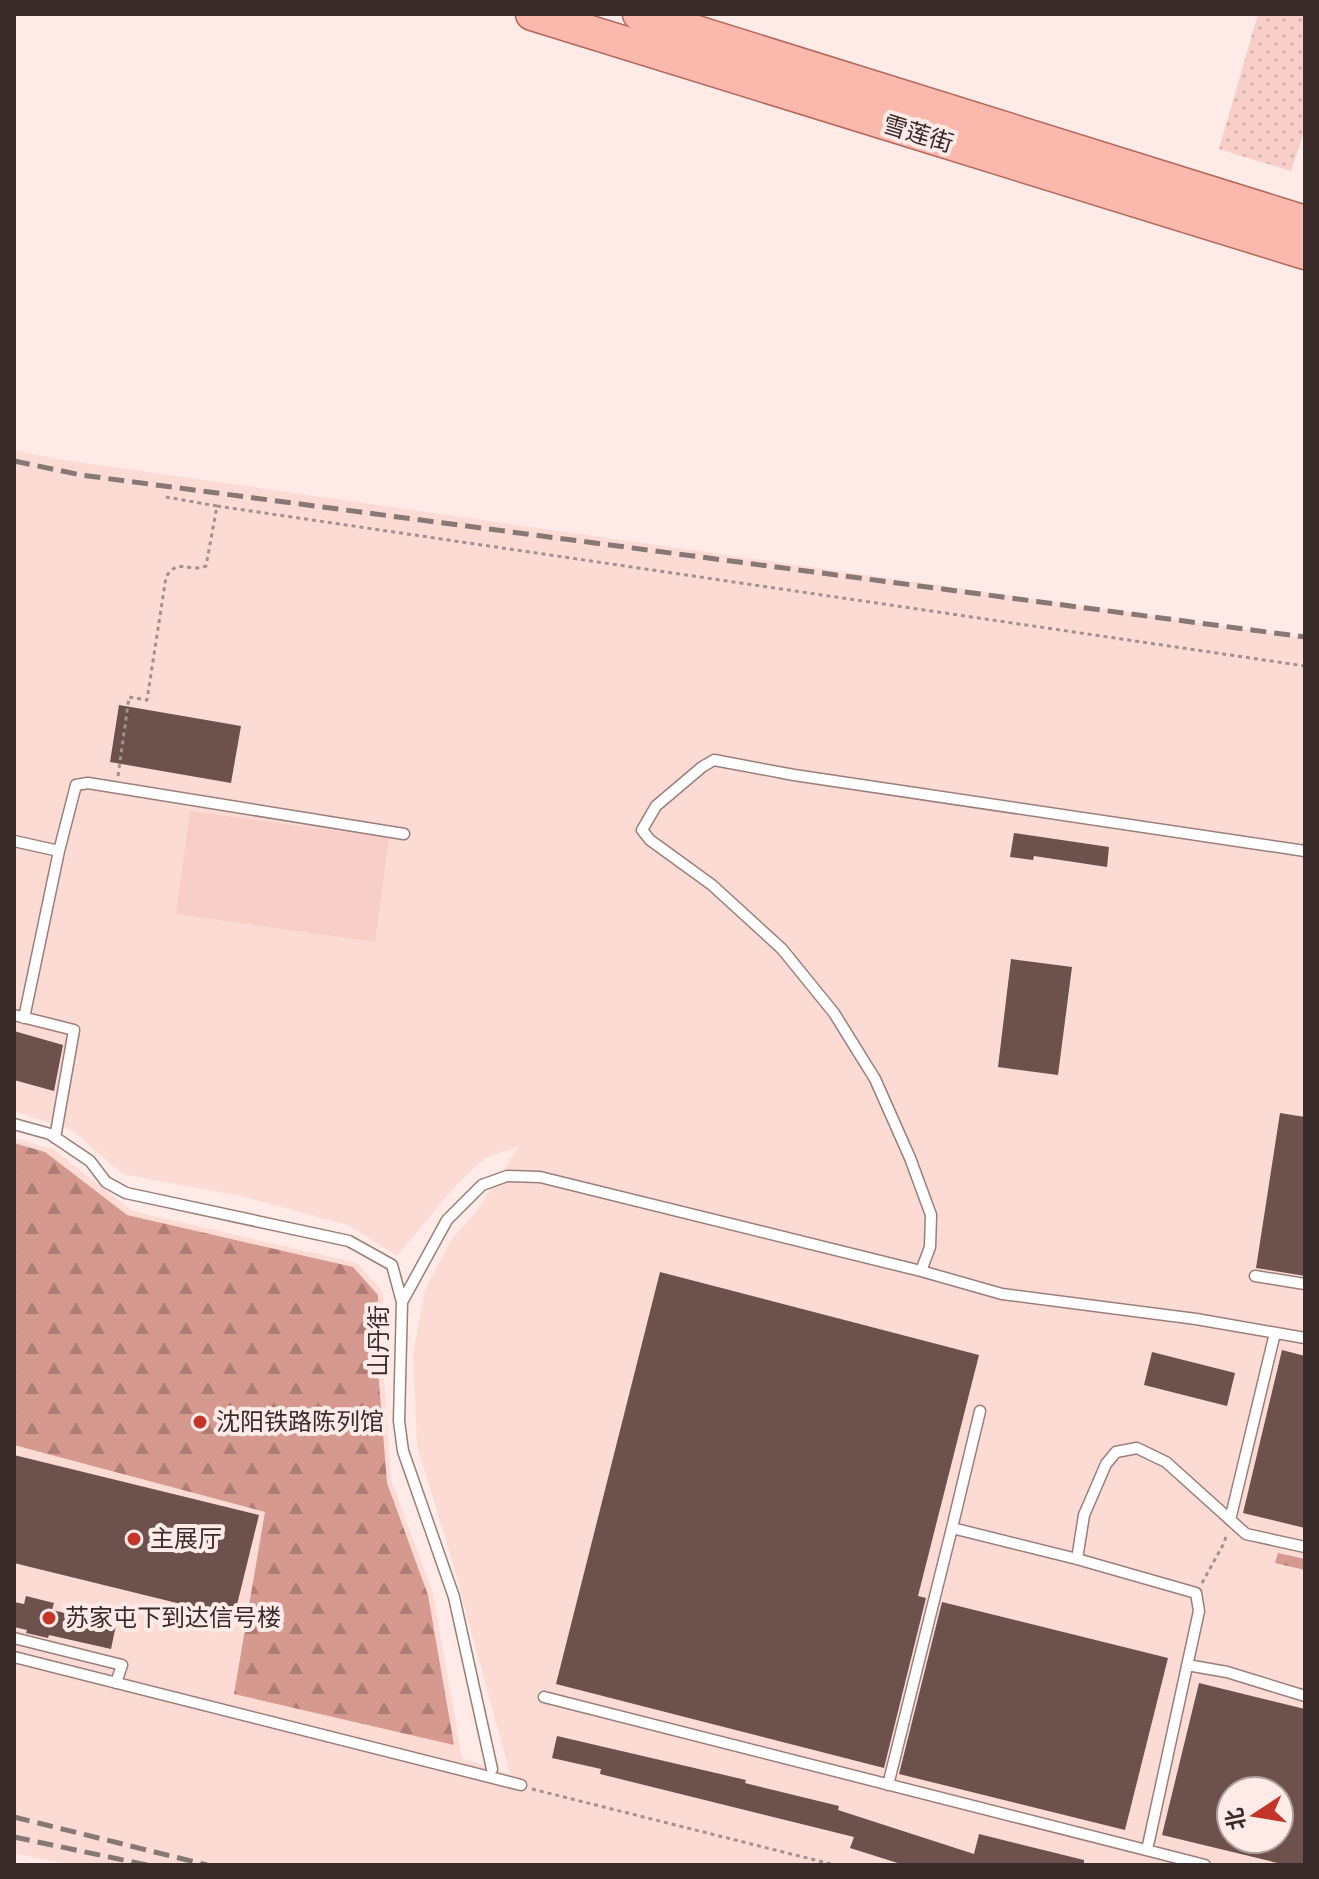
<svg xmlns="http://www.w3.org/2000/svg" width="1319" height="1879" viewBox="0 0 1319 1879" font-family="Mulish,'Noto Sans SC',sans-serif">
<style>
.built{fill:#fcdbd5;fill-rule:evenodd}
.forest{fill:url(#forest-firs)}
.park{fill:url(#park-dots)}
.garden{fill:#f8cfc8}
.building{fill:#6c514c;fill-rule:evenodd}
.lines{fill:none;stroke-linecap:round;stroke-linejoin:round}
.lane-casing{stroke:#9b7e79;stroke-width:13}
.primary-casing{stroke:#b5675c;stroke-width:35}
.path{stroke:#a2918e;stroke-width:3;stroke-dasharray:4 4;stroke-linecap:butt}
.lane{stroke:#fff;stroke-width:10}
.primary{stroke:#fbb8ad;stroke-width:32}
.rail{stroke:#877875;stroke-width:5;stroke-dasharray:16 8;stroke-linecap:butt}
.poi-dot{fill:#c23527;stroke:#feeae7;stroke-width:3}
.labels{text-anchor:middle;stroke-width:8;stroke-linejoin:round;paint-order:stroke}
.street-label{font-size:24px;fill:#382b29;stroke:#feeae7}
.poi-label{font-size:24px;fill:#382b29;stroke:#feeae7;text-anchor:start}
</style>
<defs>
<pattern id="forest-firs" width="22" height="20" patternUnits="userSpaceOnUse" patternTransform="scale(2)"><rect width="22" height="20" fill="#d5998f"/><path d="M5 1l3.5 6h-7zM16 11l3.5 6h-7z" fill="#ae7d75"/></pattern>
<pattern id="park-dots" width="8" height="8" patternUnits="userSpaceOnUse" patternTransform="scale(2)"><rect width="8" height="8" fill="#f8cfc8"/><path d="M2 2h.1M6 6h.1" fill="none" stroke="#d5b2ac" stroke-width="1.8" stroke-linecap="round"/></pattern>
</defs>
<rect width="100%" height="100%" fill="#feeae7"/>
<path class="built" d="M14,450L57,459L1305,638V1865H73L14,1853V1138L53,1149L132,1211L357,1263L383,1292V1365L391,1479L433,1593L462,1758L510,1774L450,1553L417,1446L413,1354L425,1290L451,1240L475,1213L519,1146L485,1158L458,1183L397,1256L348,1225L241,1196L122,1174L72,1130L14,1111ZM1231,1791H1279V1839H1231Z"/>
<path class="forest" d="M14,1143L45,1152L127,1215L353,1267L378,1295V1370L387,1483L428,1595L454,1745L234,1694L265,1512L14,1445Z
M1278,1553L1305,1559V1570L1275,1563Z"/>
<path class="park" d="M1258,14H1305V129L1291,171L1219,149Z"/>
<path class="garden" d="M190,811L389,838L375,942L176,914Z"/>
<path class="building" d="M119,705L241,726L231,783L110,762Z
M1014,833L1109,847L1107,867L1034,856L1033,860L1010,857Z
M1011,959L1072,967L1058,1075L998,1067Z
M14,1031L63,1045L54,1091L14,1080Z
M1280,1113L1305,1117V1276L1256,1268Z
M660,1272L979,1355L918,1596L926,1598L884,1768L556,1684Z
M1282,1350L1305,1356V1528L1243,1513Z
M1152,1352L1235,1373L1227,1406L1144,1385Z
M14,1455L259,1515L234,1617L14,1563Z
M26,1596L54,1603L52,1610L116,1625L111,1649L49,1635L48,1638L26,1633L27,1630L14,1627V1602L24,1604Z
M942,1602L1168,1658L1125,1830L899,1774Z
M1199,1683L1305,1709V1865H1286L1162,1835ZM1231,1791H1279V1839H1231Z
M557,1736L746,1780L745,1783L839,1806L838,1810L974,1854L979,1834L1084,1860V1865H904L850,1848L854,1837L600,1774L601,1769L552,1758Z"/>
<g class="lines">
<defs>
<path id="lane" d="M14,841L59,851L24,1018
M59,851L76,785L88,783L404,834
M14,1015L74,1030L55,1138
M14,1124L50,1134L90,1161L106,1182L126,1193L349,1241L392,1265L402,1302L399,1421L403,1451L454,1597L492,1769
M921,1271L930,1247L931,1215L910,1158L875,1079L834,1013L782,949L712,885L650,840L642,830L656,806L702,767L714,760L794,775L1305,851
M1255,1276L1305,1284
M402,1302L447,1220L482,1185L507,1176L540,1177L921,1271L1002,1294L1196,1319L1305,1338
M1230,1520L1275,1333
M952,1528L980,1411
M1077,1559L1084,1515L1106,1464L1116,1452L1137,1448L1166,1462L1246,1534L1305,1547
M14,1638L122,1665L116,1683
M14,1657L521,1785
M1187,1665L1227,1672L1305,1696
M544,1697L1205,1865
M888,1785L952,1528L1077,1559L1196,1593L1199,1611L1147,1850"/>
<path id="primary" d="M532,14L1305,253
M639,14L1305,222"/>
</defs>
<use href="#lane" class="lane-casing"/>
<use href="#primary" class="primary-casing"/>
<path class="path" d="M217,506L1305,666
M118,776L129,697L147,700L166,577C178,557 189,573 206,566L217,506L166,497
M1202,1583L1224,1543L1227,1533
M532,1789L835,1865"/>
<use href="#lane" class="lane"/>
<use href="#primary" class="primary"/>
<path class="rail" d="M14,461L81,475L1305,637
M14,1817L207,1865
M14,1837L147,1865"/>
</g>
<g class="poi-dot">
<circle cx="200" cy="1422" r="8"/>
<circle cx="134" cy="1539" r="8"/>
<circle cx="49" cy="1618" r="8"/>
</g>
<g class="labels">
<g class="street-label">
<text transform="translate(918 134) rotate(17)" y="8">雪莲街</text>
<text transform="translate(379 1341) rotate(-90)" y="8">山丹街</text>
</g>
<g class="poi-label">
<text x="216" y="1430">沈阳铁路陈列馆</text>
<text x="150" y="1547">主展厅</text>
<text x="65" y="1626">苏家屯下到达信号楼</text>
</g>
</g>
<rect width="1319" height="1879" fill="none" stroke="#382b29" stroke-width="32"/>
<g transform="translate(1255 1815) rotate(258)"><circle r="38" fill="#feeae7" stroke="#af9e9b" stroke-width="2"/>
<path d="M0-6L14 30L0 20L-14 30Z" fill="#c23527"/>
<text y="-12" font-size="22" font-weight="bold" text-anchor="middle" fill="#382b29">北</text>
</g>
</svg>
